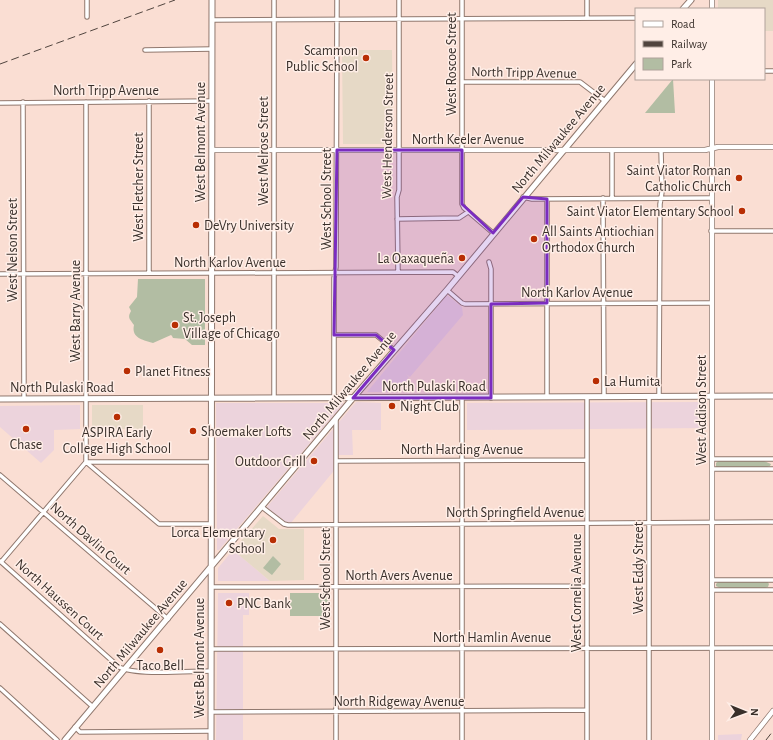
<svg xmlns="http://www.w3.org/2000/svg" width="773" height="740" viewBox="0 0 773 740" font-family="'Alegreya Sans',sans-serif">
<style>
.commercial{fill:#ecd3dc}
.education{fill:#e6d9c6}
.green{fill:#b2bda3}
.lines{fill:none;stroke-linecap:round;stroke-linejoin:round}
.minor-casing{stroke:#90786e;stroke-width:5.5}
.tertiary-casing{stroke:#90786e;stroke-width:6}
.secondary-casing{stroke:#90786e;stroke-width:7}
.minor{stroke:#fff;stroke-width:3.5}
.tertiary{stroke:#fff;stroke-width:4.5}
.secondary{stroke:#fff;stroke-width:5}
.rail{stroke:#50443e;stroke-width:1;stroke-dasharray:8 4;stroke-linecap:butt}
.marked{fill:#7b2cbf;fill-opacity:0.2;stroke:#7b2cbf;stroke-width:3;stroke-linejoin:round}
.poi-dot{fill:#b82e03;stroke:#ffeee7;stroke-width:1.5}
.labels{text-anchor:middle;stroke-width:3;stroke-linejoin:round;paint-order:stroke}
.poi-label{font-size:14px;fill:#392f2a;stroke:#ffeee7;text-anchor:start}
.street-label{font-size:14px;fill:#392f2a;stroke:#ffeee7}
</style>
<rect width="100%" height="100%" fill="#faded3"/>
<path class="commercial" d="M447,295L462,307L463,315L410,377L406,374L409,377L397,392H367Z
M356,402L381,403V430H352L353,455H337V467L290,524L285,523L266,508Z
M707,402L706,428L467,430V403Z
M216,403H344L219,550H217Z
M80,405V429L54,430V450L41,463L0,427V406Z
M233,550L270,581H218V568Z
M218,593H249V615H243V740H216Z
M742,734L741,740H718V735Z"/>
<path class="education" d="M718,0H773V31H764V9H718Z
M342,50H392L393,144H343Z
M92,405H143V429H92Z
M263,516L279,529H304V580L270,581L233,550Z"/>
<path class="green" d="M673,79L675,113H645Z
M138,279H205V345H192L185,339L173,338L172,336L171,335L153,343C143,340 131,338 134,325C130,319 127,318 131,311L129,307L137,297Z
M718,461H764L771,464L770,466L767,467L719,468L716,467V463Z
M273,556L281,564L272,575L263,568Z
M719,581H767L769,584L768,587L765,588H720L716,586V584Z
M290,593H330V616H290Z"/>
<g class="lines">
<defs>
<path id="minor" d="M87,0V17
M274,0V398
M462,0V204L464,208L493,233
M587,18V0
M212,20L636,18
M145,50L212,49
M764,71H773
M462,82H580L605,101
M23,102L24,399
M0,103L212,101
M523,197L532,199L711,198
M603,198L604,397
M612,198V150
M547,199V397
M397,219L459,218L468,212
M711,231H773
M489,262L491,269V398
M398,272L397,197L399,190V0
M149,273V101
M0,274L453,272L458,276
M447,290L462,303L465,304L711,303
M334,335H376L394,350
M659,397L660,204L662,192L661,150
M334,398V278L336,267L337,0
M336,418V740
M712,459H773
M337,461L587,460
M86,462L159,524H211
M86,462H211
M712,469H773
M0,475L168,619
M262,507L284,524L288,525L773,522
M0,561L119,667C137,676 190,671 211,671
M1,562L86,462V102
M712,580H773
M212,587L587,586
M712,590H773
M0,624L93,707
M211,649L773,648
M0,688L57,740
M211,712L587,710
M75,727L80,732L211,731
M462,740V398
M587,740V397
M649,740V397"/>
<path id="tertiary" d="M712,9V0
M712,79V740
M212,150H705L718,147H773
M750,740L773,711"/>
<path id="secondary" d="M683,9L691,0
M0,399L773,396
M65,740L353,398L447,290L636,64
M211,740L212,0"/>
</defs>
<use href="#minor" class="minor-casing"/>
<use href="#tertiary" class="tertiary-casing"/>
<use href="#secondary" class="secondary-casing"/>
<use href="#minor" class="minor"/>
<use href="#tertiary" class="tertiary"/>
<use href="#secondary" class="secondary"/>
<path class="rail" d="M0,64L175,0
M766,740L773,731"/>
</g>
<path class="marked" d="M337,150H462V204L493,233L523,197L547,199V303L491,304V398H353L394,350L376,335H334Z"/>
<g class="poi-dot">
<circle cx="366" cy="58" r="4"/>
<circle cx="739" cy="178" r="4"/>
<circle cx="742" cy="211" r="4"/>
<circle cx="196" cy="225" r="4"/>
<circle cx="534" cy="239" r="4"/>
<circle cx="462" cy="258" r="4"/>
<circle cx="175" cy="325" r="4"/>
<circle cx="127" cy="371" r="4"/>
<circle cx="596" cy="381" r="4"/>
<circle cx="392" cy="406" r="4"/>
<circle cx="117" cy="417" r="4"/>
<circle cx="26" cy="429" r="4"/>
<circle cx="193" cy="431" r="4"/>
<circle cx="314" cy="461" r="4"/>
<circle cx="273" cy="540" r="4"/>
<circle cx="229" cy="603" r="4"/>
<circle cx="160" cy="650" r="4"/>
</g>
<g class="labels">
<g class="poi-label">
<text x="358" y="55" text-anchor="end">Scammon<tspan x="358" dy="16">Public School</tspan></text>
<text x="731" y="175" text-anchor="end">Saint Viator Roman<tspan x="731" dy="16">Catholic Church</tspan></text>
<text x="734" y="216" text-anchor="end">Saint Viator Elementary School</text>
<text x="204" y="230">DeVry University</text>
<text x="542" y="236">All Saints Antiochian<tspan x="542" dy="16">Orthodox Church</tspan></text>
<text x="454" y="263" text-anchor="end">La Oaxaqueña</text>
<text x="183" y="322">St. Joseph<tspan x="183" dy="16">Village of Chicago</tspan></text>
<text x="135" y="376">Planet Fitness</text>
<text x="604" y="386">La Humita</text>
<text x="400" y="411">Night Club</text>
<text x="201" y="436">Shoemaker Lofts</text>
<text x="117" y="437" text-anchor="middle">ASPIRA Early<tspan x="117" dy="16">College High School</tspan></text>
<text x="26" y="449" text-anchor="middle">Chase</text>
<text x="306" y="466" text-anchor="end">Outdoor Grill</text>
<text x="265" y="537" text-anchor="end">Lorca Elementary<tspan x="265" dy="16">School</tspan></text>
<text x="237" y="608">PNC Bank</text>
<text x="160" y="670" text-anchor="middle">Taco Bell</text>
</g>
<g class="street-label">
<text transform="translate(451 64) rotate(-90)" y="5">West Roscoe Street</text>
<text transform="translate(524 72) rotate(1)" y="5">North Tripp Avenue</text>
<text x="106" y="95">North Tripp Avenue</text>
<text transform="translate(387 136) rotate(-89)" y="5">West Henderson Street</text>
<text transform="translate(558 138) rotate(-50)" y="5">North Milwaukee Avenue</text>
<text x="468" y="144">North Keeler Avenue</text>
<text transform="translate(200 142) rotate(-90)" y="5">West Belmont Avenue</text>
<text transform="translate(263 151) rotate(-90)" y="5">West Melrose Street</text>
<text transform="translate(138 187) rotate(-90)" y="5">West Fletcher Street</text>
<text transform="translate(326 199) rotate(-90)" y="5">West School Street</text>
<text transform="translate(12 250) rotate(-90)" y="5">West Nelson Street</text>
<text x="230" y="267">North Karlov Avenue</text>
<text x="577" y="297">North Karlov Avenue</text>
<text transform="translate(75 311) rotate(-90)" y="5">West Barry Avenue</text>
<text transform="translate(349 385) rotate(-50)" y="5">North Milwaukee Avenue</text>
<text x="434" y="391">North Pulaski Road</text>
<text x="62" y="392">North Pulaski Road</text>
<text transform="translate(701 410) rotate(-90)" y="5">West Addison Street</text>
<text x="462" y="454">North Harding Avenue</text>
<text x="515" y="517">North Springfield Avenue</text>
<text transform="translate(91 538) rotate(41)" y="5">North Davlin Court</text>
<text transform="translate(638 568) rotate(-90)" y="5">West Eddy Street</text>
<text x="399" y="580">North Avers Avenue</text>
<text transform="translate(325 579) rotate(-90)" y="5">West School Street</text>
<text transform="translate(576 593) rotate(-90)" y="5">West Cornelia Avenue</text>
<text transform="translate(60 599) rotate(42)" y="5">North Haussen Court</text>
<text transform="translate(140 633) rotate(-50)" y="5">North Milwaukee Avenue</text>
<text x="492" y="642">North Hamlin Avenue</text>
<text transform="translate(199 658) rotate(-90)" y="5">West Belmont Avenue</text>
<text x="399" y="706">North Ridgeway Avenue</text>
</g>
</g>
<rect x="635" y="8" width="130" height="72" fill="#ffeee7" stroke="#b0a29b"/>
<rect x="643" y="21" width="20" height="6" fill="#ffffff" stroke="#b0a29b"/>
<text x="671" y="28" font-size="12" fill="#392f2a">Road</text>
<rect x="643" y="41" width="20" height="6" fill="#50443e" stroke="#b0a29b"/>
<text x="671" y="48" font-size="12" fill="#392f2a">Railway</text>
<rect x="643" y="58" width="20" height="12" fill="#b2bda3" stroke="#b0a29b"/>
<text x="671" y="68" font-size="12" fill="#392f2a">Park</text>
<g transform="translate(745 712) rotate(91)" stroke="#ffeee7" stroke-width="3" paint-order="stroke">
<path d="M0-3L7 15L0 10L-7 15Z" fill="#392f2a"/>
<text y="-6" font-size="11" font-weight="bold" text-anchor="middle" fill="#392f2a">N</text>
</g>
</svg>
